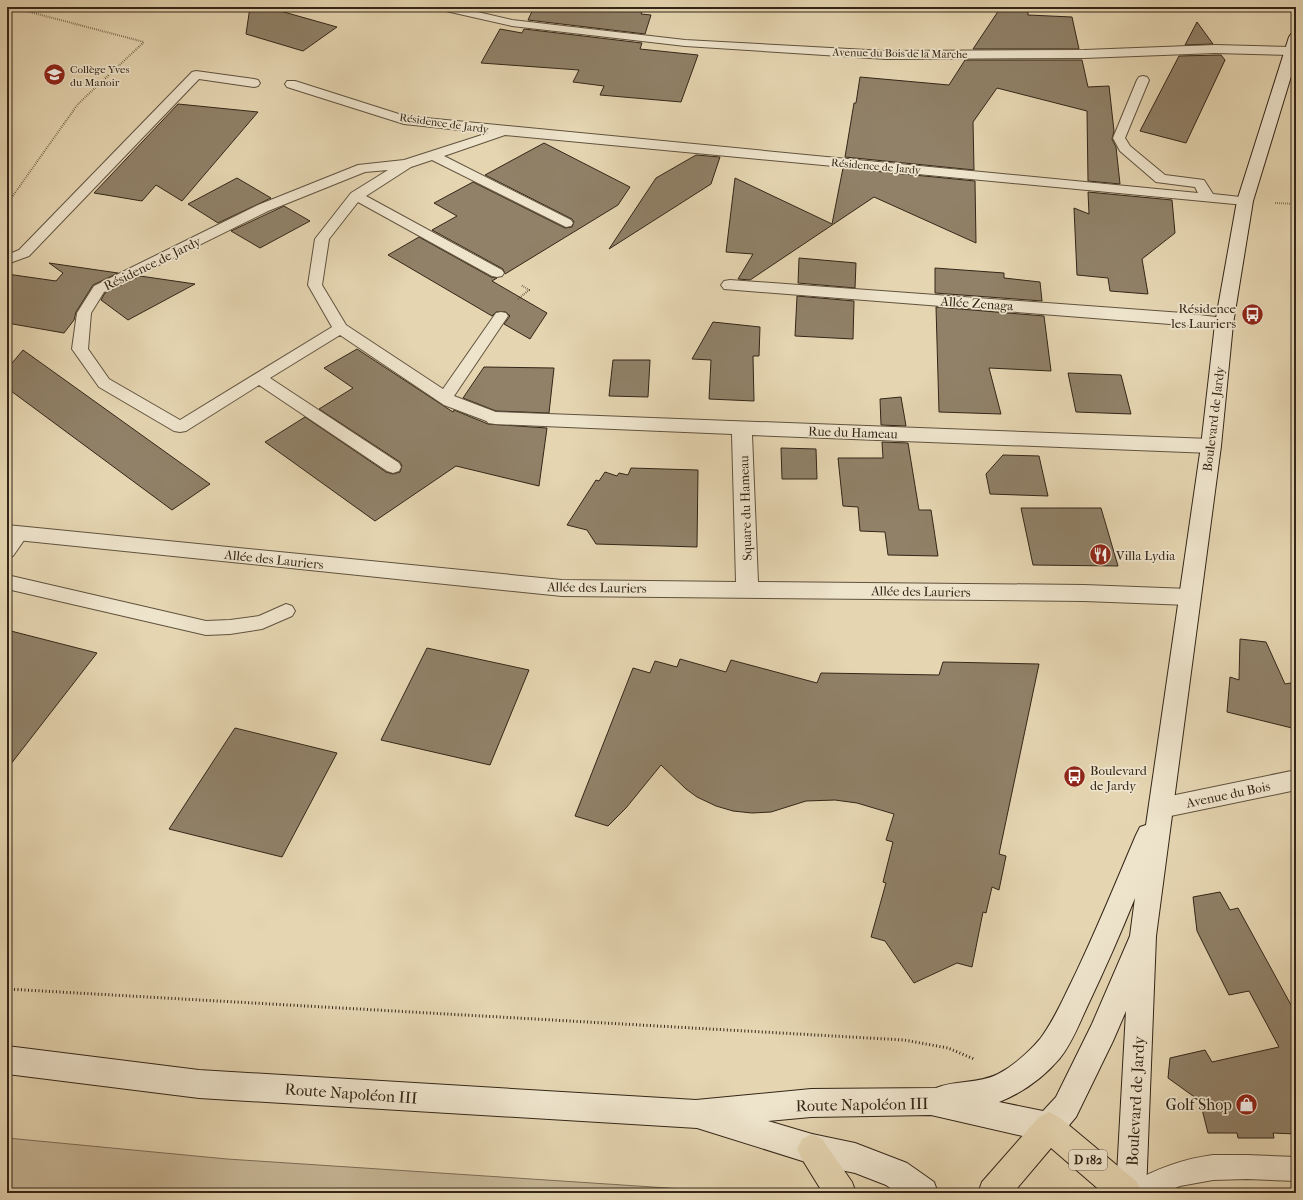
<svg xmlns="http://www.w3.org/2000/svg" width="1303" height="1200" viewBox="0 0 1303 1200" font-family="'IM FELL French Canon',serif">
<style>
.green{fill:#c7b797;stroke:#7e6e58}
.building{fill:#908168;stroke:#342618}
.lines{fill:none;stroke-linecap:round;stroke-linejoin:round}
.lane-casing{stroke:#60523e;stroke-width:2}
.street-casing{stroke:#60523e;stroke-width:2}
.secondary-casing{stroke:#342618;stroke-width:2}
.primary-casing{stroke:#342618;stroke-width:2}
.highway-casing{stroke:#342618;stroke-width:2}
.path-far1{stroke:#342618;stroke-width:2;stroke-dasharray:0.5 1.5;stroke-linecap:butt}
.path{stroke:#342618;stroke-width:3;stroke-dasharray:1 2.5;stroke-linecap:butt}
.lane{fill:#eee4cc;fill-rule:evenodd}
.street{fill:#eee4cc;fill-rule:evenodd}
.secondary{fill:#eee4cc;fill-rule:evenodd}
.primary{fill:#e5d5b1;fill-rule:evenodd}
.highway{fill:#e5d5b1;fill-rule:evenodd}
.labels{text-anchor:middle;stroke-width:3.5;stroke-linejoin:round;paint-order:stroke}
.far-street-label{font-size:11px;fill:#342618;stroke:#eee4cc}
.far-poi-label{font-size:11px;fill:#342618;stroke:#eee4cc;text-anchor:start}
.shield{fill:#eee4cc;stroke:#6c5f4e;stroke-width:1}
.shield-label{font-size:12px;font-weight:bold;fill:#342618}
.street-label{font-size:13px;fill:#342618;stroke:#eee4cc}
.poi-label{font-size:13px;fill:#342618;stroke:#eee4cc;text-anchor:start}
.near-street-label{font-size:16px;fill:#342618;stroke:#eee4cc}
.near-poi-label{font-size:16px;fill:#342618;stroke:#eee4cc;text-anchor:end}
</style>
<rect width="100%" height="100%" fill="#e5d5b1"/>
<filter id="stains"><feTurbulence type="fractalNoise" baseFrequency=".005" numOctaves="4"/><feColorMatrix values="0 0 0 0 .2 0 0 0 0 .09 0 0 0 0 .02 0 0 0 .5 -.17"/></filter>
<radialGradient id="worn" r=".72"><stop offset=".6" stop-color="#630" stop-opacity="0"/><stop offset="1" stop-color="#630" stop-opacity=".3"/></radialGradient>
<path class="green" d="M7,1138L227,1159L744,1193H7Z"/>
<path class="building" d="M250,7H266L337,27L303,51L246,34Z
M534,7L568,9L569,7H644L641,14L651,15L645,34L528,20Z
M1001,7L1028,9V15L1072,17L1079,49H973Z
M1197,22L1213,44L1185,45Z
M500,29L522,33L524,29L642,43L640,49L698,55L681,102L600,95L604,86L573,82L579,70L481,63Z
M1221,55L1225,60L1186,143L1140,131L1179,56Z
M965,60H1082L1088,87L1109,86L1114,131L1112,139L1116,147L1120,184L1088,181L1087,111L997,88L973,122L974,170L845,157L854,103H856L860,77L949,85Z
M178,104L258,112L182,201L156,185L142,201L94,193Z
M544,143L630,187L618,205L505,274L503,269L432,230L457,216L434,203L473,182L565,228L572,227L574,222L572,219L485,175Z
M696,155L720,157L711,184L609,249L656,178Z
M843,168L975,181L976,243L874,197L750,280L738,279L753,254L726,252L735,178L832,224Z
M237,178L271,198L218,223L188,204Z
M1088,192L1172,200L1175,233L1142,259L1148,294L1110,291L1108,278L1077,275L1074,208L1089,214Z
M284,206L310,221L260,248L231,231Z
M419,237L491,277L497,278L492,281L547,313L530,339L504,324L510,316L506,312H496L492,316L388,255Z
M799,258L856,263L855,288L798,283Z
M49,263L118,273L93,285L76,312L74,320L64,333L7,323V274L56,281L63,273Z
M935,268L1004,273V278L1040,282L1042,301L935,293Z
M140,276L195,284L128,320L101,300L105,293Z
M797,296L854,301L853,339L795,336Z
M936,307L1044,316L1051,371L989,368L1001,414L939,412Z
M713,322L760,327L759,356H753L754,401L709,399L711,360L692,359Z
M357,349L453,412L454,410L488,424L547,428L539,486L456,466L375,521L265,442L305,417L386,472L393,474L400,472L402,466L400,462L319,409L353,388L324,368Z
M23,350L210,484L172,510L7,388V369Z
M613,360H650L648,397L609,396Z
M484,367L554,368L549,413L496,411L463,398Z
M1068,373L1121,375L1131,414L1076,412Z
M901,397L906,426L881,425L880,399Z
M882,442L908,443L919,510H931L938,556L888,555L885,532L860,531L858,507L843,506L838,458H883Z
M781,448L816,449L817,479H782Z
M1003,455L1039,456L1048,496L990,494L986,474Z
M631,468L698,470L697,547L596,544L587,530L567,525L596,480L599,481L605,472L617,476L619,473L628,475Z
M1021,508H1101L1118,566L1033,565Z
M7,630L97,653L7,769Z
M1240,639L1266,642L1285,684L1296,682V729L1227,712L1230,677L1239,680Z
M427,648L529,670L490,765L381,740Z
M680,659L726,672L731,660L817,683L821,673L939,675L943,662L1039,664L999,854L1006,856L999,890L992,887L986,913L983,912L972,967L957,963L914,983L885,941L871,937L886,883L883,882L893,842L886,840L894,814L857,803L835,800L806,801L771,812L752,813L733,811L716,806L697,797L686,789L661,765L626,808L608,826L575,816L633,668L650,673L655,661L677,667Z
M235,728L337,753L282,857L169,829Z
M1220,892L1230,910L1238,908L1296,1014V1134L1273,1133L1274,1138H1238L1237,1133H1208L1200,1101L1168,1078L1170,1058L1205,1050L1212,1062L1279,1047L1249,991L1229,995L1197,931L1193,897Z"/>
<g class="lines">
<defs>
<path id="lane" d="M435,7H456L512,20L685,40L886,51L1084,50L1215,45L1291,47L1295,49L1296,52L1291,55L1215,53L1084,58L886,59L685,46L512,26L437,9Z
M196,71L254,79L258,80L260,83L258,86L254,87L199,79L29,256L7,264V255L19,250L192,72Z
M1143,76L1147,77L1149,80L1125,138L1130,146L1165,175L1204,180L1213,194L1250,198L1252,201L1250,204L1245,205L505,135L444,156L571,220L573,223L571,226L566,227L432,160L411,167L366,196L502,270L504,273L502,276L497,277L492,276L358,202L329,239L322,285L346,325L443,389L496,313L501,312L506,313L508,316L454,396L501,414L503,418L501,422L495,423L489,422L444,405L340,335L270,378L399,463L401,467L399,471L393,473L387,471L259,385L186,431L180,432L174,431L99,387L72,349L77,313L94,286L258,205L358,165L404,160L488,133L404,124L287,87L285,84L287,81H295L405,116L1198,193L1195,187L1156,182L1120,151L1113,138L1137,80L1139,77ZM388,170L351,193L315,239L308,285L332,327L180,420L109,379L88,349L91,313L104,292L268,211L365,172Z
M20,527L26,529L29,533L13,556L7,558C7,545 5,531 20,527Z
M7,575L206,621L230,620L259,616L286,604L292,606L295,611L292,616L262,629L230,634L206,635L7,589Z
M1213,1155H1247L1296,1157V1181L1247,1179L1213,1180L1180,1186L1163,1193H1126L1129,1184C1156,1169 1182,1159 1213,1155Z"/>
<path id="street" d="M730,280L1183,313L1224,318L1230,320L1233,324L1230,328L1224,330L1183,325L724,289L721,285L724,281Z
M495,412L1211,439L1218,441L1221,446L1218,451L1211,453L752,435L758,582L1084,585L1189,589L1197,591L1200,597L1197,603L1189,605L1084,601L562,596L7,539V525L562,580L736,582L732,434L495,424L488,423L485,418L488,413Z
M1296,770V790L1161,818L1152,815L1149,808L1152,801L1161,798Z"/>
<path id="secondary" d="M1296,33V60L1253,201L1233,324L1221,446L1156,936L1146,1193H1116L1126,1011L1113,1041L1076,1117L1059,1137L1049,1142L931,1115L811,1117L768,1121L812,1134L855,1143L907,1163L934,1182L938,1193H897L886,1185L855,1173L812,1164L697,1128L199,1098L7,1074V1046L199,1070L696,1100L811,1089L936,1088C955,1080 979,1084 998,1074C1013,1066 1029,1052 1040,1039C1053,1022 1062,1001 1071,983C1095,934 1115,884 1136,835L1140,827L1146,825L1201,446L1215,324L1237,201L1289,37L1291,34ZM1135,898L1130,936L1092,1024L1056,1097L1043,1111L999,1102C1022,1093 1044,1077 1060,1058C1072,1043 1079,1024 1087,1007C1104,971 1120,935 1135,898Z"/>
<path id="primary" d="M1049,1112L1059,1117L1137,1182L1141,1193H1103L1051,1148L1013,1193H978L982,1182L1039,1117Z"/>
<path id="highway" d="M812,1134L822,1139L852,1182L856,1193H823L802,1159L797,1149L802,1139Z"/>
</defs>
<use href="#lane" class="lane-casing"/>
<use href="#street" class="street-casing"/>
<use href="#secondary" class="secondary-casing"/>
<use href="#primary" class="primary-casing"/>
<use href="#highway" class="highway-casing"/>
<path class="path-far1" d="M11,7L144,42
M1275,203L1296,204
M7,204L78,104L144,42
M518,299L529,290L521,285"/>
<path class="path" d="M7,989L904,1040L948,1048L974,1059"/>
<use href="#lane" class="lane"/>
<use href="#street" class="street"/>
<use href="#secondary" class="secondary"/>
<use href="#primary" class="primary"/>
<use href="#highway" class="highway"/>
</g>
<defs>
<symbol id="school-disc" viewBox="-11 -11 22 22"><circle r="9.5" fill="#8f2418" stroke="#eee4cc"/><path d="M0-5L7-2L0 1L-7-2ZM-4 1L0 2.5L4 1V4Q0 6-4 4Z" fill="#fff"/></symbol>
<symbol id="bus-disc" viewBox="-11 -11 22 22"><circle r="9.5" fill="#8f2418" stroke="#eee4cc"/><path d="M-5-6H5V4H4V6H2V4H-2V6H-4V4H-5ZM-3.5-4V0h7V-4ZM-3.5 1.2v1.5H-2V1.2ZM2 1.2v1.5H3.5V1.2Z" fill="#fff"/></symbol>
<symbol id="restaurant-disc" viewBox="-11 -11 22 22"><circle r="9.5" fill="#8f2418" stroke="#eee4cc"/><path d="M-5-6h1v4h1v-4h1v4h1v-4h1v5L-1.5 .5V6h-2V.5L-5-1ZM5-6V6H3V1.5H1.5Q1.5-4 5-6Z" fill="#fff"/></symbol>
<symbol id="shop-disc" viewBox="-11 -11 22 22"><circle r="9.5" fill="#8f2418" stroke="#eee4cc"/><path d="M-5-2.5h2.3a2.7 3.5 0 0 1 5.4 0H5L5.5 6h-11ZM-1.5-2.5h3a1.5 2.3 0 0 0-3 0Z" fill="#fff"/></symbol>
</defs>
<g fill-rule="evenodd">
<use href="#school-disc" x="42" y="62" width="25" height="25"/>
<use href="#bus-disc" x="1240" y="302" width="25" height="25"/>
<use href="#restaurant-disc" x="1088" y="542" width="25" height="25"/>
<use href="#bus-disc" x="1062" y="764" width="25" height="25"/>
<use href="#shop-disc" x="1234" y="1092" width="25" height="25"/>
</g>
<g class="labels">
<g class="far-street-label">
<text transform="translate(900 53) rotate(1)" y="4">Avenue du Bois de la Marche</text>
<text transform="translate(444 123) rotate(8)" y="4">Résidence de Jardy</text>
<text transform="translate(876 166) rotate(5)" y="4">Résidence de Jardy</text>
</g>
<g class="far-poi-label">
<text x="70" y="73">Collège Yves<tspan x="70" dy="13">du Manoir</tspan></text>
</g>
<rect class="shield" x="1069" y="1150" width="38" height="20" rx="3"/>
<g class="shield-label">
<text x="1088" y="1164">D 182</text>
</g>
<g class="street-label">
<text transform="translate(152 263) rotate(-26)" y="5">Résidence de Jardy</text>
<text transform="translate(977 303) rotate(4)" y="5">Allée Zenaga</text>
<text transform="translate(1213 419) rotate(-83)" y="5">Boulevard de Jardy</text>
<text transform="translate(853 432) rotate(2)" y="5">Rue du Hameau</text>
<text transform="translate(745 508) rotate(-92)" y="5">Square du Hameau</text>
<text transform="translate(274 559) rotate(6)" y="5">Allée des Lauriers</text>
<text transform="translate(597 587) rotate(1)" y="5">Allée des Lauriers</text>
<text transform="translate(921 591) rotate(1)" y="5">Allée des Lauriers</text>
<text transform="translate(1228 794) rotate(-12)" y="5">Avenue du Bois</text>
</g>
<g class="poi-label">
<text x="1236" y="313" text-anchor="end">Résidence<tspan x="1236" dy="15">les Lauriers</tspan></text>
<text x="1116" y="560">Villa Lydia</text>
<text x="1090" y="775">Boulevard<tspan x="1090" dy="15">de Jardy</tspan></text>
</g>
<g class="near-street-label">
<text transform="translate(351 1093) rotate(4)" y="6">Route Napoléon III</text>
<text transform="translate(1135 1101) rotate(-87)" y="6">Boulevard de Jardy</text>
<text transform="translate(862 1104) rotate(-1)" y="6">Route Napoléon III</text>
</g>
<g class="near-poi-label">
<text x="1232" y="1110">Golf Shop</text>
</g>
</g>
<rect width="1303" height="1200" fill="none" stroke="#e5d5b1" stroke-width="24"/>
<rect x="8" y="8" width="1287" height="1184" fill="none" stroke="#342618" stroke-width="2"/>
<rect x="12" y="12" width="1279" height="1176" fill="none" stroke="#342618"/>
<rect width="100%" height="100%" filter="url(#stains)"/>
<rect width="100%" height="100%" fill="url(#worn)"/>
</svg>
